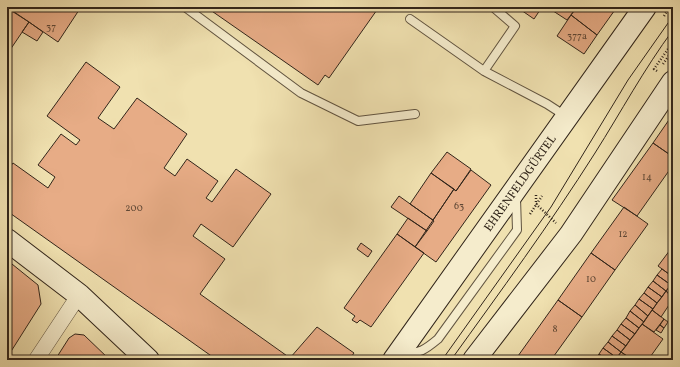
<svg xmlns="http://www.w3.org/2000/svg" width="680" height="367" viewBox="0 0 680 367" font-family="Vollkorn,serif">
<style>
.building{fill:#e7ac86;stroke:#31251a}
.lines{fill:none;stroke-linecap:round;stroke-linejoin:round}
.lane-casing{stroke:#615440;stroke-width:10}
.street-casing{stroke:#615440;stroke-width:16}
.secondary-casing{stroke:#31251a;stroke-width:24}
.path{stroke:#31251a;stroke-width:2.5;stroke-dasharray:1 2;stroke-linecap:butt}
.lane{stroke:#f5eccc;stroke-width:8}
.street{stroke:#f5eccc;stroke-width:15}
.secondary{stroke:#f5eccc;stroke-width:22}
.tram{stroke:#31251a;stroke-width:1}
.labels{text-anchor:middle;stroke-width:3;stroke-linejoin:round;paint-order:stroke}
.number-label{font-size:10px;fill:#5e4735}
.street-label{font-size:12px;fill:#31251a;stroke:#f5eccc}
</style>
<rect width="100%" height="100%" fill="#f0e1b0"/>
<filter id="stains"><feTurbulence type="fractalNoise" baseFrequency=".005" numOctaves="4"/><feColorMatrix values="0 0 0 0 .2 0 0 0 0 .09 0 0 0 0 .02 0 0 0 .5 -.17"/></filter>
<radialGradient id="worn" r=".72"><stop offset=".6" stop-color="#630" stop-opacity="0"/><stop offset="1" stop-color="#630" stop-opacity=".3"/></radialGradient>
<path class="building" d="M7,7H81L58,42Z
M206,7H379L329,78L325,75L318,85Z
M524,7H542L534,19L521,10Z
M547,7H577L567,20Z
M577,7H617L597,35L571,15Z
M7,8L29,22L10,50L7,48Z
M571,15L597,35L584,54L557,36Z
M29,22L43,32L37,41L22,32Z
M86,62L120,87L98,118L114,129L137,98L187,134L164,168L175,176L187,159L218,181L206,198L212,202L236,169L271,194L233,247L201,224L193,236L225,259L200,294L290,358L317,327L354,353L349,360H217L7,211V171L13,163L48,188L55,177L38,165L61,134L76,145L80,140L47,116Z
M673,114V154L672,156L653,143Z
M653,143L673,157V165L637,216L612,200Z
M447,152L471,169L456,191L431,173Z
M471,170L491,185L436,262L415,247L454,189L456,191Z
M431,173L454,189L433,220L410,204Z
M399,196L434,221L427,231L391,207Z
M624,207L648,224L615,270L591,253Z
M408,218L427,231L415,247L397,234Z
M397,234L424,253L371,327L360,320L357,323L352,320L355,316L344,308Z
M361,243L372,251L368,257L357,249Z
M670,250L673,252V277L658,266Z
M591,253L615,270L582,317L558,300Z
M7,260L38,285L41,304L10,353L7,351Z
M662,269L673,277L671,285L657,275Z
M657,275L671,285L666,291L653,281Z
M653,281L666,291L662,297L648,287Z
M673,282V297L666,291Z
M648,287L662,297L657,303L644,293Z
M666,291L673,299L661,317L652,310Z
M644,293L657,303L653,309L639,299Z
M639,299L653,309L648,316L635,305Z
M558,300L582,317L551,360H524L518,356Z
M635,305L648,316L644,322L630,311Z
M652,310L664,319L654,332L642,324Z
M630,311L644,322L639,328L626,318Z
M672,315H673V325L668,321Z
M626,318L639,328L635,334L621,324Z
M664,319L668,322L664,328L660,325Z
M621,324L635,334L630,340L617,330Z
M642,324L663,339L648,360H633L621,352Z
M660,325L664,328L661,333L656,330Z
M617,330L630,340L626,346L612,336Z
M75,334L84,335L110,360H55L69,338Z
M612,336L626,346L621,352L608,342Z
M608,342L621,352L617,358L603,348Z
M603,348L617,358L615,360H607L599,354Z
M621,352L633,360H615Z
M599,354L607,360H594Z"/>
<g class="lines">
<defs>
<path id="lane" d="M185,7L301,93L358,121L415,114
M410,19L484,71L547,104L567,117
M484,71L515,26L493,7
M403,351C419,355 426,349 438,339L517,230L516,198"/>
<path id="street" d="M36,360L79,295"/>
<g id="secondary">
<path d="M7,240L79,295L148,360"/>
<path id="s1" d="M394,360L645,7"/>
<path d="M474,360L571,234L673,82"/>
</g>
</defs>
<use href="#lane" class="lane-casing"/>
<use href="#street" class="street-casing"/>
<use href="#secondary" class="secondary-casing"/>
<path class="path" d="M669,7L673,14
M664,16L669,8
M663,64L673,50
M657,71L654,69L673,42
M536,195V204L556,223
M530,214L542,196"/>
<use href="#lane" class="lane"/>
<use href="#street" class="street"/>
<use href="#secondary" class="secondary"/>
<path class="tram" d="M442,360L551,207L628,80L673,16
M451,360C500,292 550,224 595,153C621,112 644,69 673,30"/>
</g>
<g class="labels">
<g class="number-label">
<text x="51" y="30">37</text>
<text x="577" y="39">377a</text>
<text x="647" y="180">14</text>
<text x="459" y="209">63</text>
<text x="134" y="211">200</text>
<text x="623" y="237">12</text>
<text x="591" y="282">10</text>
<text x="555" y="332">8</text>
</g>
<g class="street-label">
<text dy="4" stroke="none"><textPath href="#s1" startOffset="217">EHRENFELDGÜRTEL</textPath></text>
</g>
</g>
<rect width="680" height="367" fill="none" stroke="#f0e1b0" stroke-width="24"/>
<rect x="8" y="8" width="664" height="351" fill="none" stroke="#31251a" stroke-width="2"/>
<rect x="12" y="12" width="656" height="343" fill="none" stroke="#31251a"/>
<rect width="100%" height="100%" filter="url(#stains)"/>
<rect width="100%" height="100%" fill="url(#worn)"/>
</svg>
